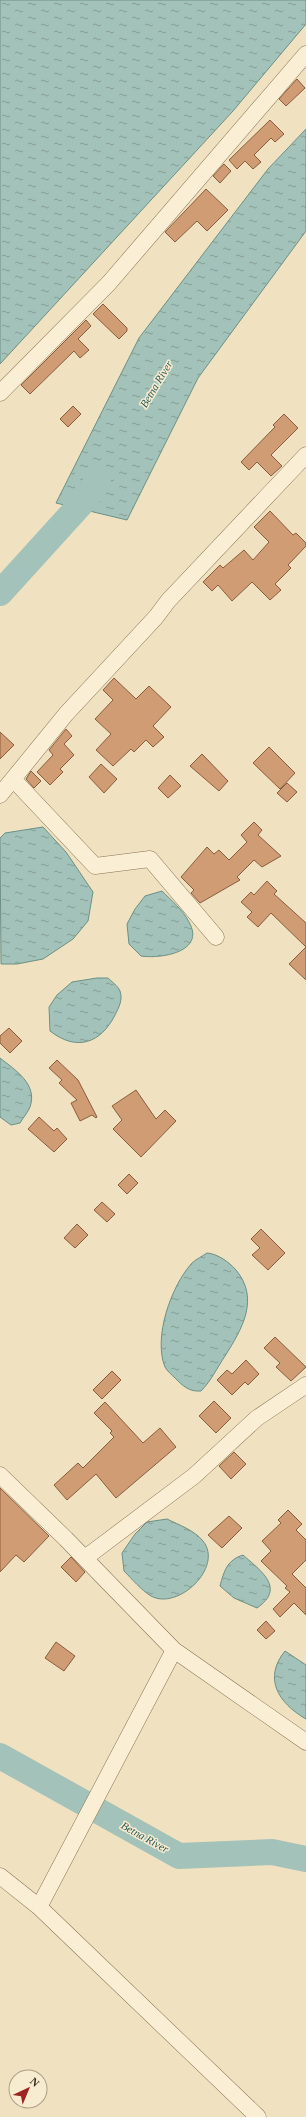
<svg xmlns="http://www.w3.org/2000/svg" width="306" height="2117" viewBox="0 0 306 2117" font-family="'Times New Roman',serif">
<style>
.water{fill:url(#water-ripples);stroke:#6a9087}
.lines{fill:none;stroke-linecap:round;stroke-linejoin:round}
.river{stroke:#a3c2b9;stroke-width:26}
.building{fill:#d09c74;stroke:#8b5c3c}
.street-casing{stroke:#8a7357;stroke-width:17}
.street{stroke:#faefd4;stroke-width:16}
.labels{text-anchor:middle;stroke-width:3;stroke-linejoin:round;paint-order:stroke}
.water-label{font-size:11px;font-style:italic;fill:#2b5a57;stroke:#f7ecd0}
</style>
<defs>
<pattern id="water-ripples" width="26" height="14" patternUnits="userSpaceOnUse"><rect width="26" height="14" fill="#a3c2b9"/><path d="M2 4q2-2 4 0t4 0M15 11q2-2 4 0t4 0" fill="none" stroke="#869e96"/></pattern>
</defs>
<rect width="100%" height="100%" fill="#f0e2c0"/>
<path class="water" d="M0,0H306V24L233,111L0,364Z
M306,129V231L198,378L127,520L56,503L139,338L268,169Z
M43,827L66,852L93,892L88,921L73,939L43,959L17,964H1L0,838L5,833Z
M162,891C171,900 183,910 189,922C206,952 161,959 141,956L129,944L127,924L135,909L145,896Z
M97,978H108C111,981 118,986 120,991C123,1000 119,1007 115,1015C101,1043 77,1052 50,1031L49,1007L57,995L72,982Z
M0,1058C15,1070 38,1084 30,1107C28,1112 23,1118 20,1123L11,1125L0,1117Z
M207,1253C218,1254 229,1262 236,1270C260,1299 242,1329 225,1356C217,1368 211,1381 201,1391C189,1392 183,1386 175,1378C172,1375 167,1371 165,1367C153,1338 171,1286 192,1263C196,1259 203,1256 207,1253Z
M167,1519C179,1525 194,1530 203,1541C224,1567 178,1611 151,1596C141,1590 132,1579 124,1571L122,1553L135,1534L147,1522Z
M243,1555C261,1571 286,1588 257,1608L234,1598L220,1586C224,1571 227,1560 243,1555Z
M285,1651L306,1665V1719C278,1703 263,1678 285,1651Z"/>
<g class="lines">
<path class="river" d="M0,593L89,495L98,479
M0,1756L179,1856L272,1852L306,1859"/>
</g>
<path class="building" d="M297,79L305,88L286,106L279,99Z
M270,120L284,134L275,142L271,138L254,155L261,162L253,169L245,161L237,169L229,160Z
M224,164L231,171L220,183L213,176Z
M206,189L228,210L207,231L197,221L175,242L165,232Z
M103,304L127,328V331L119,339L93,314Z
M86,320L91,326L78,339L89,350L80,358L74,351L30,394L21,385Z
M73,406L81,414L68,427L60,419Z
M284,414L298,428L271,455L282,466L271,476L257,462L249,470L241,462L275,427L273,425Z
M270,511L293,535L296,533L306,543V546L288,565L291,568L275,584L281,590L270,600L252,582L232,601L218,585L212,591L203,582L220,565L223,568L244,550L253,560L269,542L254,527Z
M114,678L136,699L149,686L171,707L153,726L164,737L153,747L146,740L134,752L131,749L113,766L96,750L111,734L95,719L113,700L103,690Z
M66,729L72,736L64,744L74,755L60,769L63,772L50,785L37,772L53,755L49,750Z
M0,732L14,745L0,759Z
M269,747L295,773L280,789L253,763Z
M202,754L228,781L219,791L190,766Z
M101,764L117,779L104,793L89,777Z
M31,771L41,781L34,788L26,779Z
M170,775L181,786L168,798L158,788Z
M287,783L297,792L287,802L277,793Z
M254,822L262,830L258,835L281,856L262,867L254,860L237,877L240,880L200,903L191,893L194,890L181,877L207,847L214,854L219,850L229,860L247,842L241,835Z
M267,881L277,891L274,894L306,923V980L289,964L306,947L271,913L258,927L247,917L252,912L241,902L251,892L254,895Z
M9,1028L22,1041L10,1053L0,1043V1036Z
M57,1060L78,1080L97,1117L96,1118L92,1115L80,1121L71,1103L77,1100L59,1083L62,1080L49,1068Z
M136,1090L156,1119L165,1110L176,1121L141,1157L113,1129L122,1120L112,1106Z
M39,1117L54,1131L57,1128L67,1139L54,1152L28,1129Z
M129,1174L138,1183L127,1194L118,1185Z
M102,1202L115,1214L107,1222L94,1210Z
M77,1224L88,1235L75,1248L64,1238Z
M261,1229L285,1253L268,1270L252,1255L260,1248L251,1239Z
M275,1337L306,1367L291,1381L276,1367L280,1363L264,1348Z
M246,1360L259,1374L248,1385L245,1382L232,1395L217,1380L227,1370L232,1374Z
M112,1371L121,1380L102,1399L93,1390Z
M214,1401L231,1418L216,1433L199,1416Z
M105,1402L143,1443L160,1428L176,1447L116,1498L96,1474L67,1500L54,1485L78,1463L83,1468L114,1437L110,1433L112,1431L94,1413Z
M234,1452L246,1464L231,1479L219,1466Z
M0,1488L49,1536L24,1562L16,1555L0,1572Z
M288,1510L302,1524L296,1530L306,1540V1560L292,1574L306,1588V1615L294,1603L280,1617L273,1609L290,1592L285,1588L287,1586L261,1561L271,1551L262,1541L281,1523L278,1520Z
M229,1516L242,1528L222,1548L208,1535Z
M71,1557L85,1572L76,1582L61,1567Z
M266,1621L275,1631L266,1639L257,1630Z
M56,1642L75,1656L64,1671L45,1658Z"/>
<g class="lines">
<defs>
<path id="street" d="M0,393L109,283L306,54
M13,779L95,866L150,859L216,937
M0,795L66,714L156,617L168,601L306,455
M0,1475L66,1539L174,1650L306,1742
M85,1558L194,1476L257,1418L306,1385
M0,1876L39,1907L258,2117
M39,1907L174,1650"/>
</defs>
<use href="#street" class="street-casing"/>
<use href="#street" class="street"/>
</g>
<g class="labels">
<g class="water-label">
<text transform="translate(156 384) rotate(-59)" y="4">Betna River</text>
<text transform="translate(145 1837) rotate(29)" y="4">Betna River</text>
</g>
</g>
<g transform="translate(28 2089) rotate(44)"><circle r="19" fill="#f7ecd0" stroke="#ab9f88"/>
<path d="M0-3L7 15L0 10L-7 15Z" fill="#9c2524"/>
<text y="-6" font-size="11" font-weight="bold" text-anchor="middle" fill="#392b1c">N</text>
</g>
</svg>
